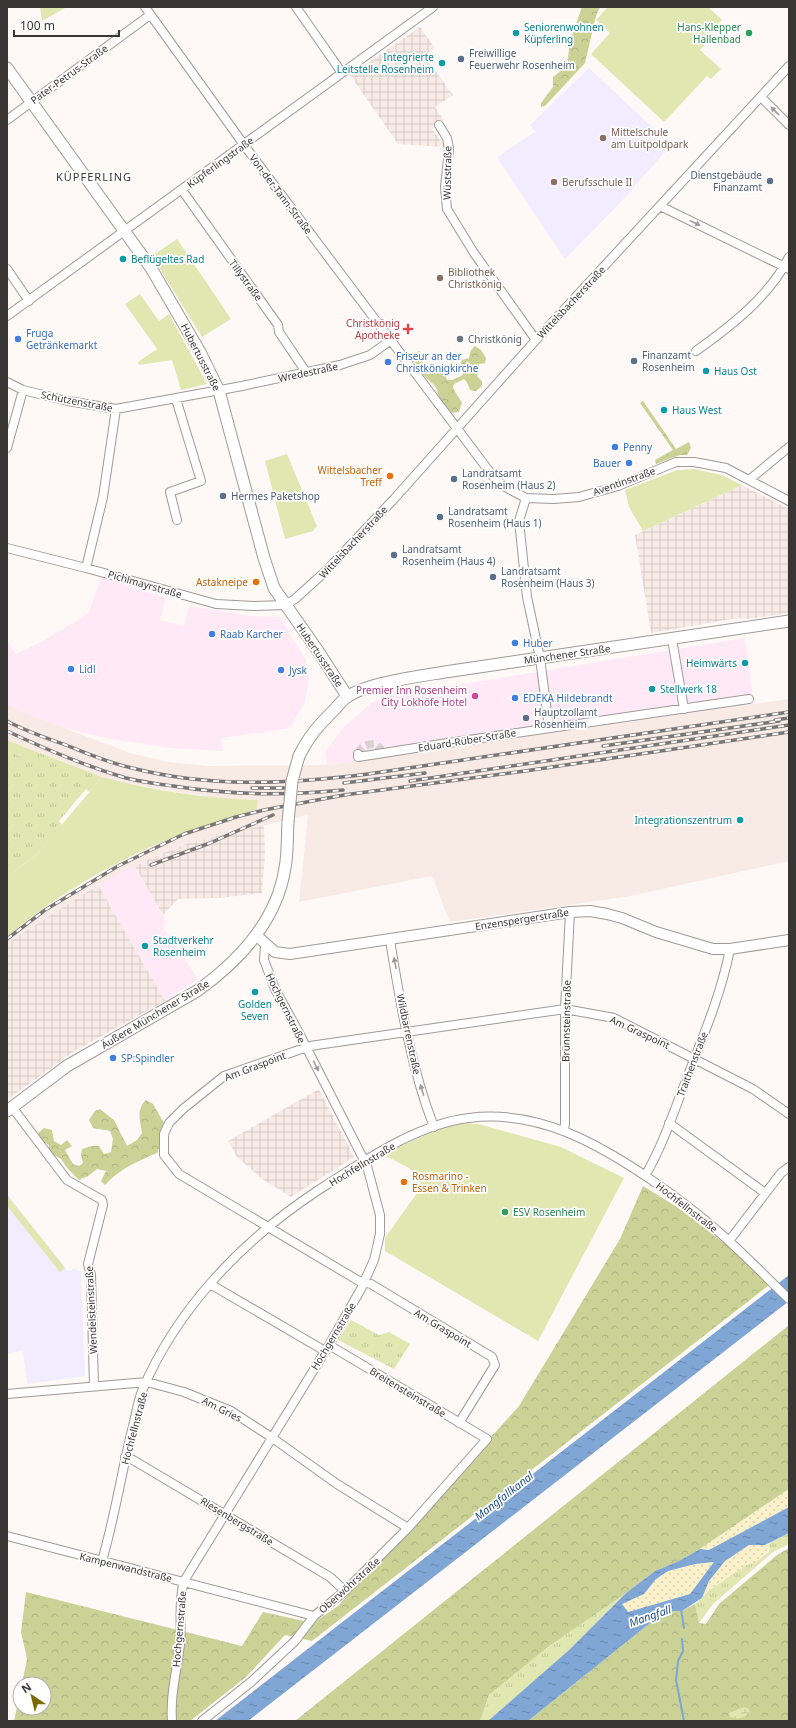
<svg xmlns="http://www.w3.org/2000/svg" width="796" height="1728" viewBox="0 0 796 1728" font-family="'Noto Sans',sans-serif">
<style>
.commercial{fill:#ffe9f6}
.industrial{fill:url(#industrial-grid)}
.education{fill:#f1edff}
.built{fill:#f8ebe6}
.grass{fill:url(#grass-tufts)}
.forest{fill:url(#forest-crowns)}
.wetland{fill:url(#wetland-marsh)}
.sand{fill:url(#sand-dots)}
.green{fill:#e0e7b0}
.water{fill:url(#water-ripples);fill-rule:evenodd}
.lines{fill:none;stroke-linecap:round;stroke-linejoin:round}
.stream{stroke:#7fa6d4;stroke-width:2}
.minor-tunnel{stroke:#d7d2d0;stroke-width:8;stroke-dasharray:8 4;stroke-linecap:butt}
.minor-casing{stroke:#9e9a98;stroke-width:10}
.tertiary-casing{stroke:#9e9a98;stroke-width:12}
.secondary-casing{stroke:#9e9a98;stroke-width:13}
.minor{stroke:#fff;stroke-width:8}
.tertiary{stroke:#fff;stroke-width:10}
.secondary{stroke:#fff;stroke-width:11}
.rail-casing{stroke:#797675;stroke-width:3.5}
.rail{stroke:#fff;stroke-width:2;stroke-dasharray:6;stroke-linecap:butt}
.secondary-bridge-casing{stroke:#9e9a98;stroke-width:13;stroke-linecap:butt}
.secondary-bridge{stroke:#fff;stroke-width:11}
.oneway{fill:#9c9b9a}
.culture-dot{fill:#0f9aa8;stroke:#fff;stroke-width:1.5}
.leisure-dot{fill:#2e9e5b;stroke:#fff;stroke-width:1.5}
.service-dot{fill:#5c6f8a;stroke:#fff;stroke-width:1.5}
.education-dot{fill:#8d6e63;stroke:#fff;stroke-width:1.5}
.health-dot{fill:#e0444e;stroke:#fff;stroke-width:1.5}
.shop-dot{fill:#3f7fe0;stroke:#fff;stroke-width:1.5}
.worship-dot{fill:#6b7280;stroke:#fff;stroke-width:1.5}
.food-dot{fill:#e8710a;stroke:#fff;stroke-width:1.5}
.hotel-dot{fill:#d1479c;stroke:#fff;stroke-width:1.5}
.labels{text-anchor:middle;stroke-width:3.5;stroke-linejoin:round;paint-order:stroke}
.culture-label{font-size:10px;fill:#0d838f;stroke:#fff;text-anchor:start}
.leisure-label{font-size:10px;fill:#27864d;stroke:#fff;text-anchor:end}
.service-label{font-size:10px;fill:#4e5e75;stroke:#fff;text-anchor:start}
.street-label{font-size:10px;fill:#393736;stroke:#fff}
.education-label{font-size:10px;fill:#785e54;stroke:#fff;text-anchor:start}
.health-label{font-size:10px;fill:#be3a42;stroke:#fff;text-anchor:end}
.shop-label{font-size:10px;fill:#366cbe;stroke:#fff;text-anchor:start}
.worship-label{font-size:10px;fill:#5b616d;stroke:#fff;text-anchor:start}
.food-label{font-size:10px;fill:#c56008;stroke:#fff;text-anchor:end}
.hotel-label{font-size:10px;fill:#b23c85;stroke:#fff;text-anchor:end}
.neighbourhood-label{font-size:11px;letter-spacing:1px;fill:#393736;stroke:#fff}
.water-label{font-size:11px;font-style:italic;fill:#1d528b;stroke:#fff}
</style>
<defs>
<pattern id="industrial-grid" width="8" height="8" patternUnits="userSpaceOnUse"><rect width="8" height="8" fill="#f8ebe6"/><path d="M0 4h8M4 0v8" fill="none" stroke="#d5cac6"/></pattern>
<pattern id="grass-tufts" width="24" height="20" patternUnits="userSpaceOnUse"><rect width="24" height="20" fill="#e0e7b0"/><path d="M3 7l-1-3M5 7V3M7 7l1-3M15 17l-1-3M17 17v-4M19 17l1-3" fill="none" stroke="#c1c798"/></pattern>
<pattern id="forest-crowns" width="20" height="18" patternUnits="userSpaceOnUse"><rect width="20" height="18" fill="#cbd296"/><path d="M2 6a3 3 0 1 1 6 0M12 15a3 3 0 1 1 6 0" fill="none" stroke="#afb582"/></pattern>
<pattern id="wetland-marsh" width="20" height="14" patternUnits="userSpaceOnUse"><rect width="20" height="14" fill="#e0e7b0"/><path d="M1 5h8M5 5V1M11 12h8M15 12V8" fill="none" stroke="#c1c798"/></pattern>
<pattern id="sand-dots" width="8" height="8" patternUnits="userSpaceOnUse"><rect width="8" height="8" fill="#faf1cb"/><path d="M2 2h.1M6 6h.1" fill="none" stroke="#d7cfaf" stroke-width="1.8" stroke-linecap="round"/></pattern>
<pattern id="water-ripples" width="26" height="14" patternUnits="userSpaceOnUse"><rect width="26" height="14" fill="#7fa6d4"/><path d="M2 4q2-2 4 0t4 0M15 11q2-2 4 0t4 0" fill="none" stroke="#6988ad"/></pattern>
</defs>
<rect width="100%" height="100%" fill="#fef9f7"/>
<path class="commercial" d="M101,578L166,598L160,620L184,626L189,606L250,616L280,617L306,660L309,678L305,701L290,728L221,738L223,751L171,748L105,738L40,722L7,705V640L16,654L41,642L88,614Z
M745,638L754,704L327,765L325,752L343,728L371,703L396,692L458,685Z
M134,865L166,922L163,927L198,979L165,1001L98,885Z"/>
<path class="industrial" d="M420,27L435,48L424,55L453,95L435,107L444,120L432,129L445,147L398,144L350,75Z
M742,485L789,509V613L749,619L738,618L651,633L635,535Z
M264,824L265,855L262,893L219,898L178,899L163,915L134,865L185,844Z
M98,885L165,1001L73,1052L7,1100V944L14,938Z
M319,1089L354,1157L291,1197L262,1179L237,1157L228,1141Z"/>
<path class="education" d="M589,68L671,145L621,202L565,259L497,157L535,132L530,125Z
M7,1194L68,1271L74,1269L81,1271L85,1376L27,1384L23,1350L7,1354Z"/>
<path class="built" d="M789,699V861L631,896L450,922L432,876L299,902L308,815L185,844L153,857L98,885L14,938L7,944V937L11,934L44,909L85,883L149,848L182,835L257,809L258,800L227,799L190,794L124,783L102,777L24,747L7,740V704L22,712L130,753L168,762L209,766L327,765Z"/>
<path class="grass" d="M24,747L102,777L89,792L86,789L59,821L62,825L37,854L7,877V751L20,756Z
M351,1320L379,1335L389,1332L410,1344L394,1369L338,1340Z
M789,1533V1544L773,1552L713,1604L699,1623L695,1604L702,1598L708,1591L746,1565L754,1563L769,1552L770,1543Z
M626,1593L569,1650L488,1721H480L489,1695L548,1647Z"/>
<path class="forest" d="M582,7H600L596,16L585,63L545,106L541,107V103L553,87V77L567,66L570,41Z
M475,346L481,350L486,358L485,363L479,364L477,376L482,381V386L476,391L470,390L467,382L464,379L454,384L453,388L462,403L459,412L452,413C448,409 442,405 439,399C438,394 438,389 434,385C425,376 415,369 410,357L413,353L420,351L421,359L428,371L438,369L444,371L447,380H452L463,375L460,365L462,360L469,358L471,350Z
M643,401L676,449L689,442L691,448L687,455H680L656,464L655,460L673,450L640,403Z
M146,1100L153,1104L165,1125L161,1143L157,1153C138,1161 119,1169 105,1185L101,1181L106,1171L97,1169L88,1176L79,1180L68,1169L61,1159L49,1152V1145L41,1141L38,1133L44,1128L52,1130L54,1141L61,1145L67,1140L72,1146L65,1150L73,1164L79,1166L83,1163L81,1155L82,1149L91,1146H99L104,1154L111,1152L113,1139L110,1131L93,1128L89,1120L95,1111L100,1109L114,1120L127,1146L137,1140L142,1133C140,1119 136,1110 146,1100Z
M643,1186L677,1207L733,1250L769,1285L312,1641L285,1635L246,1677L190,1721H14L20,1694V1708H44V1684H22L27,1659L21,1632L26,1592L242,1646L263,1612L313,1623L338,1606L519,1406L620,1239Z
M789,1325V1489L786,1491L700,1549L679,1561L655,1571L626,1593L548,1647L489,1695L480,1721H295Z
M789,1548V1721H528L650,1623L673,1611H682L695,1604L699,1623L706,1624L719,1604L777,1555Z"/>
<path class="wetland" d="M744,1707L749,1709L750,1712C744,1718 739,1720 730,1717L729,1713Z"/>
<path class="sand" d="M789,1489V1507L709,1550L700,1549Z
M770,1543L769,1551L754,1563L746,1565L708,1591L702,1598L709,1581L725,1561L749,1545H765Z
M714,1562L690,1594L628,1612L621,1604L644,1594L656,1579L668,1571L695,1564Z"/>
<path class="green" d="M40,7H67L42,21Z
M608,7H708L722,20L709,34L712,37L700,50L721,69L711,79L707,76L664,122L591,54L610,33L596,20Z
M177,239L231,319L202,337L152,256Z
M140,294L159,321L169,314L207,384L181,390L172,360L139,365L138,362L157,349L125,304Z
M287,454L317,526L313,531L285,539L265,461Z
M694,469L722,475L742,485L643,531L629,507L625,490L677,470Z
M7,740L24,747L20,756L7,751Z
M102,777C152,791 205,798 258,800L257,809C220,822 183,832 148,848C99,871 48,901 7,937V877L37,854Z
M452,1123L478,1124L561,1147L624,1178L538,1341L385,1251V1238L422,1186L409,1168L386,1156L397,1148Z
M7,1195L65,1268L60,1272L7,1206Z"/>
<path class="water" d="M789,1275V1301L248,1721H215Z
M789,1507V1533L765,1545H749L725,1561L709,1581L702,1598L682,1611H673L650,1623L528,1721H488L569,1650L626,1593L655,1571L679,1561L700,1549L709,1550ZM714,1562L690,1594L628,1612L622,1604L644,1594L656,1579L668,1571L695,1564Z"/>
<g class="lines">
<path class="stream" d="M681,1609L684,1628
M682,1639L683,1651L678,1661L676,1680L684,1721"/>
<path class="minor-tunnel" d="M358,754C361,746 367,744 375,744L382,750"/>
<defs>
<path id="minor" d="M145,7L247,149L495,479L507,488L526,498L554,499L579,497L618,486L676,462H694L726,468L789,501
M296,7L342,73
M761,97L789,125
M7,120L150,15
M439,125L447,138L449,149L445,187L447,209L474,253L536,340
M182,190L278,325L279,332L306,372
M660,206L789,269
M7,269L29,301
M7,316L433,7
M696,351C731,326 770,296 789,257
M7,382L23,390L68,401L116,409L242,386L340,365L370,355L391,340
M176,399L201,481L170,492L177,520
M7,448L23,390
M749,480L789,447
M526,498L519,521L527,597L540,658L549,728
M7,548L86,568L216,604L254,606L285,605L295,599L327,570L394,499L536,340L789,66
M86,568L103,497L116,409
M672,639L684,709
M358,754V757L441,744L749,699
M390,940C400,1002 411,1068 434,1127
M12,1107L67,1180L102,1200L103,1205L88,1264L91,1275L94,1386
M669,1123L765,1193
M564,1130L565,1124V1009L570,912
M645,1176C662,1147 673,1114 685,1083C702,1039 721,995 730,949
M729,1241L781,1173L789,1167
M210,1284L325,1351
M7,1394L147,1382L184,1392L231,1411L271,1437L337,1484L408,1528
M459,1423L495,1365L492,1357L371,1284L359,1281L179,1174L164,1155V1134L169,1123L183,1109L224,1076L310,1046L565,1009L614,1018L753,1089L789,1114
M125,1457L133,1460L330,1577L345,1591
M7,1536L314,1616
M102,1561C114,1520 121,1476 131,1434C135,1420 137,1404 142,1391C177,1308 243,1240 317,1191C361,1163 416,1124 469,1118C538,1109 599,1144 653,1181C676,1197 699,1214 720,1233C744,1254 766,1277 789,1299
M172,1721C170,1695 177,1670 180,1644C182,1623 178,1602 184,1581L329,1345L361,1289L374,1260L380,1234V1215L367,1166L298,1031L275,989L264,960L265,945
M202,1721L251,1682L295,1641L314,1616L345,1591L408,1528L487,1439L329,1345"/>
<path id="tertiary" d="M256,935L275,952L290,954L570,912L590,911L607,914L622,918L656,932L713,949H730L789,940"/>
<path id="secondary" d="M7,68L151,268L200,352L219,391L264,558L274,588L318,651L347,696
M299,756C309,736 318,726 334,710C338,706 342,700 347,697C366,683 421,676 445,672L789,621
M7,1111L67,1066L197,991C239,961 277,920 285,868C288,853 287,837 288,822"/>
</defs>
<use href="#minor" class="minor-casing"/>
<use href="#tertiary" class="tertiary-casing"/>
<use href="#secondary" class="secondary-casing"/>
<use href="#minor" class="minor"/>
<use href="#tertiary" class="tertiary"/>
<use href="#secondary" class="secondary"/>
<defs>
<path id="rail" d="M775,720L789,718
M7,721C25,731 46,738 66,745C88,754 109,763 132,768C210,788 289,784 368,774L789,712
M7,731C45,749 85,766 126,778C141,782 158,784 173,786C230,795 285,796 343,790
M603,746L779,721
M410,781L789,725
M344,783L425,773
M252,788H290
M151,865L210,843L273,815
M7,939L45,910L118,866L184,834L236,817L264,810L344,795L525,771L789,732"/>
</defs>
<use href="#rail" class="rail-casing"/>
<use href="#rail" class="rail"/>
<defs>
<path id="secondary-bridge" d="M288,822L292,781L299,756"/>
</defs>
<use href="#secondary-bridge" class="secondary-bridge-casing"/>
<use href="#secondary-bridge" class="secondary-bridge"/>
</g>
<defs><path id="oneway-solid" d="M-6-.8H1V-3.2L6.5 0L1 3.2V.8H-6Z"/></defs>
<g class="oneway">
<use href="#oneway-solid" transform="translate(775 111) rotate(-136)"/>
<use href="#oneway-solid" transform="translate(695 223) rotate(26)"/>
<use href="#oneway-solid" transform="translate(395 963) rotate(-101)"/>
<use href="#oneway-solid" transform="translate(316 1066) rotate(63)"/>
<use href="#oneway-solid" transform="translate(422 1090) rotate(-107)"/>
</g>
<g class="culture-dot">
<circle cx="516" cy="33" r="4"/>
<circle cx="442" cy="63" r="4"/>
<circle cx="123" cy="259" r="4"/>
<circle cx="706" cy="371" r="4"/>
<circle cx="664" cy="410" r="4"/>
<circle cx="745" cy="663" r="4"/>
<circle cx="652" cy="689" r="4"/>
<circle cx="740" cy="820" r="4"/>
<circle cx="145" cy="946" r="4"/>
<circle cx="255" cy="992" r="4"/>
</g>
<g class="leisure-dot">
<circle cx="749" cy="33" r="4"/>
<circle cx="505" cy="1212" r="4"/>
</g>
<g class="service-dot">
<circle cx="461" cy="59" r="4"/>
<circle cx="770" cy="181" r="4"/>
<circle cx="634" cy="361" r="4"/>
<circle cx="454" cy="479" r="4"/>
<circle cx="223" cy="496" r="4"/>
<circle cx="440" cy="517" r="4"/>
<circle cx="394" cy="555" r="4"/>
<circle cx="493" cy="577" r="4"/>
<circle cx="526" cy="718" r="4"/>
</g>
<g class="education-dot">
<circle cx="603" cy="138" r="4"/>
<circle cx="554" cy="182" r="4"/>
<circle cx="440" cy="278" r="4"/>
</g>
<path class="health-dot" d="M406 323h4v4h4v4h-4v4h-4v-4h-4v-4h4z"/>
<g class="shop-dot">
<circle cx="18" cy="339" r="4"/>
<circle cx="388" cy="362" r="4"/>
<circle cx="615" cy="447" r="4"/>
<circle cx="629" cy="463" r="4"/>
<circle cx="212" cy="634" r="4"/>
<circle cx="515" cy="643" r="4"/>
<circle cx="71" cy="669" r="4"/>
<circle cx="281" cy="670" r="4"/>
<circle cx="515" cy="698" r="4"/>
<circle cx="113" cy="1058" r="4"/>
</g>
<circle class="worship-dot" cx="460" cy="339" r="4"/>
<g class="food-dot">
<circle cx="390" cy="476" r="4"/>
<circle cx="256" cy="582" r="4"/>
<circle cx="404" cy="1182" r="4"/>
</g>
<circle class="hotel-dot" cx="475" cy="696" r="4"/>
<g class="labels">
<g class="culture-label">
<text x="524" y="31">Seniorenwohnen<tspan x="524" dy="12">Küpferling</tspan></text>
<text x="434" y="61" text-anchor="end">Integrierte<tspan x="434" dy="12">Leitstelle Rosenheim</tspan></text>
<text x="131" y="263">Beflügeltes Rad</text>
<text x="714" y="375">Haus Ost</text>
<text x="672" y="414">Haus West</text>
<text x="737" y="667" text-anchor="end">Heimwärts</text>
<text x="660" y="693">Stellwerk 18</text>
<text x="732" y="824" text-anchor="end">Integrationszentrum</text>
<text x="153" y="944">Stadtverkehr<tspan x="153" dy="12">Rosenheim</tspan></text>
<text x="255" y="1008" text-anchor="middle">Golden<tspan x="255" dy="12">Seven</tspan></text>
</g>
<g class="leisure-label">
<text x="741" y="31">Hans-Klepper<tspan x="741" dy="12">Hallenbad</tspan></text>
<text x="513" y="1216" text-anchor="start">ESV Rosenheim</text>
</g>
<g class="service-label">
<text x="469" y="57">Freiwillige<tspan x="469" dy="12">Feuerwehr Rosenheim</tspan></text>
<text x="762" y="179" text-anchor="end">Dienstgebäude<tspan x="762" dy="12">Finanzamt</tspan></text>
<text x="642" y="359">Finanzamt<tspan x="642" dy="12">Rosenheim</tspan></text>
<text x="462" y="477">Landratsamt<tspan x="462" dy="12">Rosenheim (Haus 2)</tspan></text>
<text x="231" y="500">Hermes Paketshop</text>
<text x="448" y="515">Landratsamt<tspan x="448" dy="12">Rosenheim (Haus 1)</tspan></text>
<text x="402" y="553">Landratsamt<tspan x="402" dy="12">Rosenheim (Haus 4)</tspan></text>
<text x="501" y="575">Landratsamt<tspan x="501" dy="12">Rosenheim (Haus 3)</tspan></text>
<text x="534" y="716">Hauptzollamt<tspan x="534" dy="12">Rosenheim</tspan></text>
</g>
<g class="street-label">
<text transform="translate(69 74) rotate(-36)" y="4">Pater-Petrus-Straße</text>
<text transform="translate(220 162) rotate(-36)" y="4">Küpferlingstraße</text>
<text transform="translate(447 173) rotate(-89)" y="4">Wüststraße</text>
<text transform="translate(281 194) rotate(53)" y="4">Von-der-Tann-Straße</text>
<text transform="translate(246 280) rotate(54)" y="4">Tillystraße</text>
<text transform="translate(571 302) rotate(-47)" y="4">Wittelsbacherstraße</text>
<text transform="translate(201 357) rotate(63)" y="4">Hubertusstraße</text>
<text transform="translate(308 372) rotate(-12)" y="4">Wredestraße</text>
<text transform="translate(77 401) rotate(11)" y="4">Schützenstraße</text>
<text transform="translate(624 481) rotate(-20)" y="4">Aventinstraße</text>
<text transform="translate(353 542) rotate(-47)" y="4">Wittelsbacherstraße</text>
<text transform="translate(145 584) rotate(16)" y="4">Pichlmayrstraße</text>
<text transform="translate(567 654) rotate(-8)" y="4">Münchener Straße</text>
<text transform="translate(320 655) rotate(56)" y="4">Hubertusstraße</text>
<text transform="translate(467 740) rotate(-9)" y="4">Eduard-Rüber-Straße</text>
<text transform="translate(522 919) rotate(-9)" y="4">Enzenspergerstraße</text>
<text transform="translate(286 1008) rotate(64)" y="4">Hochgernstraße</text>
<text transform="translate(155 1014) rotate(-31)" y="4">Äußere Münchener Straße</text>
<text transform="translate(566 1021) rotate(-89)" y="4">Brünnsteinstraße</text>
<text transform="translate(640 1032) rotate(25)" y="4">Am Graspoint</text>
<text transform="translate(409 1034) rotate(78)" y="4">Wildbarrenstraße</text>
<text transform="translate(692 1064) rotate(-69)" y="4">Traithenstraße</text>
<text transform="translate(255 1066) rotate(-21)" y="4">Am Graspoint</text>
<text transform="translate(362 1164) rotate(-31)" y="4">Hochfellnstraße</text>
<text transform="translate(687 1207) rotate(38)" y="4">Hochfellnstraße</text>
<text transform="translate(91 1310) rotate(-93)" y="4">Wendelsteinstraße</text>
<text transform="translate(443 1328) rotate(31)" y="4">Am Graspoint</text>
<text transform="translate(333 1336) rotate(-59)" y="4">Hochgernstraße</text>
<text transform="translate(408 1392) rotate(31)" y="4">Breitensteinstraße</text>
<text transform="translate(222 1409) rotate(27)" y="4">Am Gries</text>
<text transform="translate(134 1428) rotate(-75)" y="4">Hochfellnstraße</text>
<text transform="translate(237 1521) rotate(31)" y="4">Riesenbergstraße</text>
<text transform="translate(126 1567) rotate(14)" y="4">Kampenwandstraße</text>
<text transform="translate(349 1585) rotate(-42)" y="4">Oberwöhrstraße</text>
<text transform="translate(179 1629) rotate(-85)" y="4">Hochgernstraße</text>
</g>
<g class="education-label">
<text x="611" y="136">Mittelschule<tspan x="611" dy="12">am Luitpoldpark</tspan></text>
<text x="562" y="186">Berufsschule II</text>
<text x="448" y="276">Bibliothek<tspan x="448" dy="12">Christkönig</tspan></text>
</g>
<g class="health-label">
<text x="400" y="327">Christkönig<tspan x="400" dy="12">Apotheke</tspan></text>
</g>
<g class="shop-label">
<text x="26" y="337">Fruga<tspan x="26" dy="12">Getränkemarkt</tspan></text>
<text x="396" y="360">Friseur an der<tspan x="396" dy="12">Christkönigkirche</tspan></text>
<text x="623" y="451">Penny</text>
<text x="621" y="467" text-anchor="end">Bauer</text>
<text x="220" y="638">Raab Karcher</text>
<text x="523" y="647">Huber</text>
<text x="79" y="673">Lidl</text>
<text x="289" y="674">Jysk</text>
<text x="523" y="702">EDEKA Hildebrandt</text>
<text x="121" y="1062">SP:Spindler</text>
</g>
<g class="worship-label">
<text x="468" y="343">Christkönig</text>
</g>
<g class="food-label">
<text x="382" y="474">Wittelsbacher<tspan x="382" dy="12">Treff</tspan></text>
<text x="248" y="586">Astakneipe</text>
<text x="412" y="1180" text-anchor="start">Rosmarino -<tspan x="412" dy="12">Essen &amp; Trinken</tspan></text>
</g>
<g class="hotel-label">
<text x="467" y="694">Premier Inn Rosenheim<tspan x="467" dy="12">City Lokhöfe Hotel</tspan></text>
</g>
<g class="neighbourhood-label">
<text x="94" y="181">KÜPFERLING</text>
</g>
<g class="water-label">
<text transform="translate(504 1496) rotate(-38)" y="4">Mangfallkanal</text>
<text transform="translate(650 1616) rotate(-19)" y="4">Mangfall</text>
</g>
</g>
<rect width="796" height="1728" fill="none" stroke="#393736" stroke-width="16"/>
<g transform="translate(32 1696) rotate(325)"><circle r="19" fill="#ffffff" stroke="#b0afaf"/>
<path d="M0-3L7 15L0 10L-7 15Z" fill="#796a02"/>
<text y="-6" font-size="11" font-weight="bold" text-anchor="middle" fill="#393736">N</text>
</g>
<path d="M14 30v6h105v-6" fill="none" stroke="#393736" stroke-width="2"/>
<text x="20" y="30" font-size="12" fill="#393736" stroke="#ffffff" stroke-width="3" paint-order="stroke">100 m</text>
</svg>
